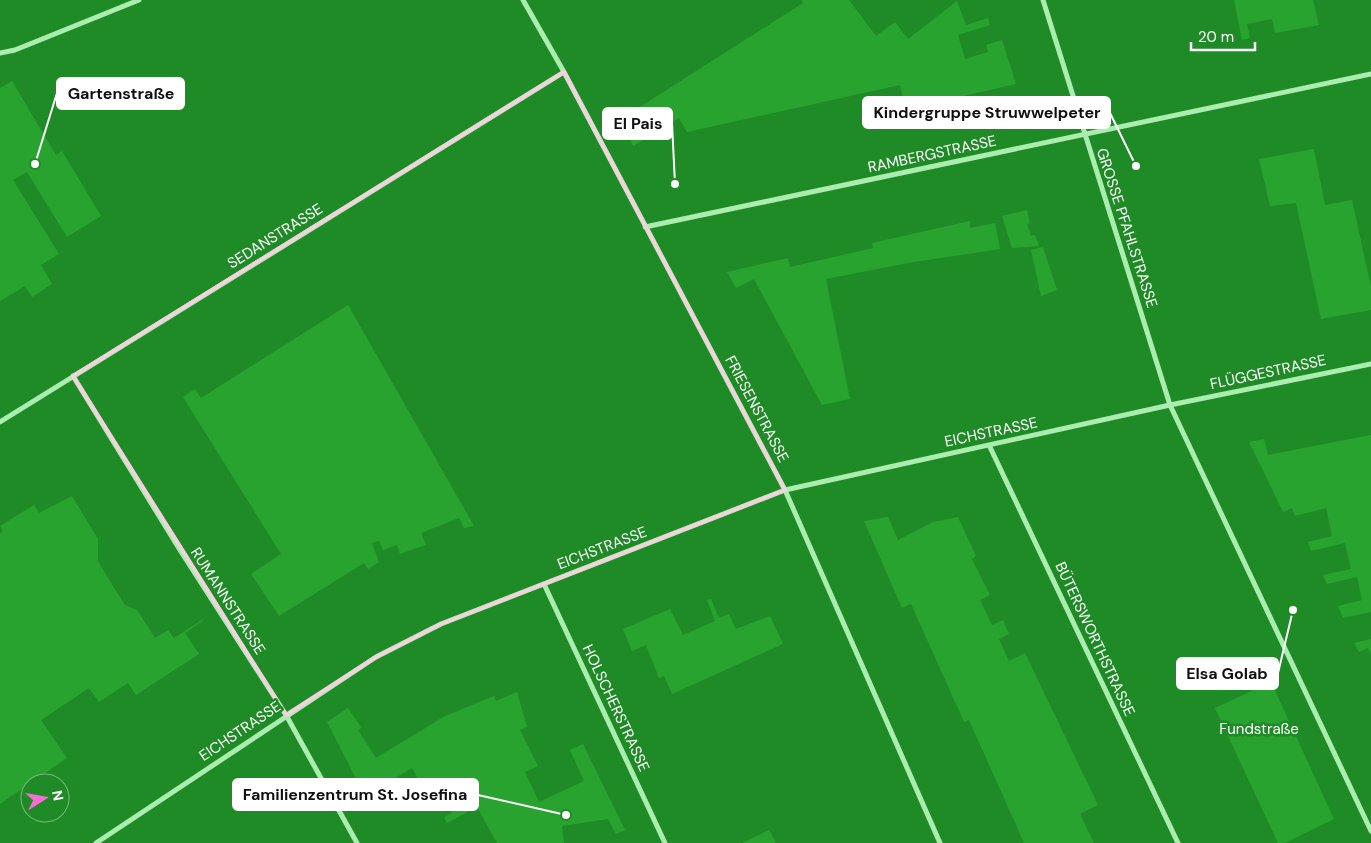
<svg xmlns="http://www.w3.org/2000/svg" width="1371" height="843" viewBox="0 0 1371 843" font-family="'DM Sans',sans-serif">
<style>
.green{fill:#29a32f}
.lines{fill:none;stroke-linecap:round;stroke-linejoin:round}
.street{stroke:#abecaf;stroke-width:5}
.marked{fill:none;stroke:#f3d1de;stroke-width:4;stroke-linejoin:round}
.labels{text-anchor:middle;stroke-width:5;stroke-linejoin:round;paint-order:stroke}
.street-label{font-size:15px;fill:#fff;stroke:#1f8b26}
.park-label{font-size:15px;fill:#fff;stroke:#1f8b26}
.leader{fill:none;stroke:#fff;stroke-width:2}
.callout-dot{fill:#fff;stroke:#1f8b26;stroke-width:2}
.callout{fill:#fff;stroke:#fff;stroke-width:2}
.callout-label{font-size:16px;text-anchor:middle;font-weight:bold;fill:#111}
</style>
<rect width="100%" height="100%" fill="#1f8b26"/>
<path class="green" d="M802,0H849L876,36L895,22L908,39L957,1L966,25L988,18L990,25L958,35L965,59L988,52L986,45L1002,40L1016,84L906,109L900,85L687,132L679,118L633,146L621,119L803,3Z
M1234,0H1313L1319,25L1275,33L1272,19L1247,24L1250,38L1242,40Z
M12,81L56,155L62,151L101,216L67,237L27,172L13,180L59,254L41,265L52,284L32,297L25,286L0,301V88Z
M1314,149L1325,205L1352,200L1371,287V310L1321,319L1296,203L1270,206L1259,159Z
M1027,210L1030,223L1027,224L1031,236L1035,235L1039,246L1012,248L1002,216Z
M970,221V228L995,223L1000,249L908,263L826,279L850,399L822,405L754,279L736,288L727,272L788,258L790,267L873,248L872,243Z
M1043,247L1057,290L1041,296L1031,250Z
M348,305L474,526L464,528L459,518L421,533L426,545L400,554L397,545L383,550L379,541L372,543L379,562L368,569L364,563L279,616L251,574L281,554L183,397L195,389L201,398Z
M1371,435V612L1343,618L1338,606L1362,600L1357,577L1327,584L1323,575L1351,569L1345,543L1311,551L1308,542L1332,536L1326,508L1295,516L1292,508L1283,512L1249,442L1264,439L1268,455Z
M72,496L98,539V561L111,583L125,605L137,610L155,638L168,630L174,638L205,618L201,622L185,633L199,654L136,695L128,683L99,702L89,688L41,720L67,758L0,804V533L3,531L0,526L34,505L39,513Z
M888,517L898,540L933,522L958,517L976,556L972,559L990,595L980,600L992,625L1003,620L1009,634L999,639L1009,661L1025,653L1098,805L1080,814L1094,843H1024L969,720L964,722L911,604L902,608L864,521Z
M711,599L719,618L729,614L736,629L770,616L783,644L672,694L664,676L659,678L646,645L632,651L623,629L670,609L683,635L715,621L707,600Z
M1371,639V655L1368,648L1359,652L1354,643Z
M1271,682L1334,819L1285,843H1278L1215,708Z
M517,692L527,727L520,730L538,766L525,772L539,802L584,781L570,750L583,744L625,830L616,834L608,819L562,826L564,843H497L477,807L447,823L444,817L452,813L443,796L431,802L412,768L365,796L327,722L348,708L361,727L358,730L376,758L445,716L494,696L496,701Z
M769,830L776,843H742Z"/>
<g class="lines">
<path class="street" d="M523,0L564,72L785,490L940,843
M1043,0L1170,405L1371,831
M0,53L15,50L139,0
M645,227L1371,74
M73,376L180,550L286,715L357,843
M0,422L564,72
M989,445L1178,843
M544,584L665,843
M96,843L376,657L441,624L785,490L1170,405L1371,364"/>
</g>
<path class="marked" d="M564,72L785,490L441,624L376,657L286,715L73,376Z"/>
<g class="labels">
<g class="street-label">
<text transform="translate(932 154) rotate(-12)" y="5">RAMBERGSTRASSE</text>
<text transform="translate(1127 228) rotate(72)" y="5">GROSSE PFAHLSTRASSE</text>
<text transform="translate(275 236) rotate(-32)" y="5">SEDANSTRASSE</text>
<text transform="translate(1268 372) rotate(-12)" y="5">FLÜGGESTRASSE</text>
<text transform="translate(757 409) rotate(62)" y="5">FRIESENSTRASSE</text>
<text transform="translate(991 432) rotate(-12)" y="5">EICHSTRASSE</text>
<text transform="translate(602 548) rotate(-21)" y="5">EICHSTRASSE</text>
<text transform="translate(228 601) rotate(57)" y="5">RUMANNSTRASSE</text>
<text transform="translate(1095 639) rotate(65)" y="5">BÜTERSWORTHSTRASSE</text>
<text transform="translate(616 708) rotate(65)" y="5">HOLSCHERSTRASSE</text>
<text transform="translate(240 731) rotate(-34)" y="5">EICHSTRASSE</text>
</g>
<g class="park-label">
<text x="1259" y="734">Fundstraße</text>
</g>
</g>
<path class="leader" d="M35 164L57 93M1136 166L1110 113M675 184L672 123M1293 610L1278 673M566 815L478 795"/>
<g class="callout-dot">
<circle cx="35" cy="164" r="5"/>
<circle cx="1136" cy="166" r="5"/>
<circle cx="675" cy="184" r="5"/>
<circle cx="1293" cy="610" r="5"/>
<circle cx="566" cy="815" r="5"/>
</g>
<g class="callout">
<rect x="57" y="78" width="127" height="31" rx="5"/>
<rect x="863" y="97" width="247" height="31" rx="5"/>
<rect x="603" y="108" width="69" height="31" rx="5"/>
<rect x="1177" y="658" width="101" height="31" rx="5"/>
<rect x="233" y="779" width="245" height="31" rx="5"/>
</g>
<g class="callout-label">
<text x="121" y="99">Gartenstraße</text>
<text x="987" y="118">Kindergruppe Struwwelpeter</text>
<text x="638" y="129">El Pais</text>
<text x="1227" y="679">Elsa Golab</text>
<text x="355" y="800">Familienzentrum St. Josefina</text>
</g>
<g transform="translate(45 798) rotate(79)"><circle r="24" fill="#1f8b26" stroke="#79b97d"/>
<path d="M0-4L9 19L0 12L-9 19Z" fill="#fa6bdb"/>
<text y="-8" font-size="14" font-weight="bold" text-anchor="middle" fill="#ffffff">N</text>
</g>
<path d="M1191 42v8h64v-8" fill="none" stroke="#ffffff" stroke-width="2.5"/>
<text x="1198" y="42" font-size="15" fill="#ffffff" stroke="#1f8b26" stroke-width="4" paint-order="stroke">20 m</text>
</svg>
